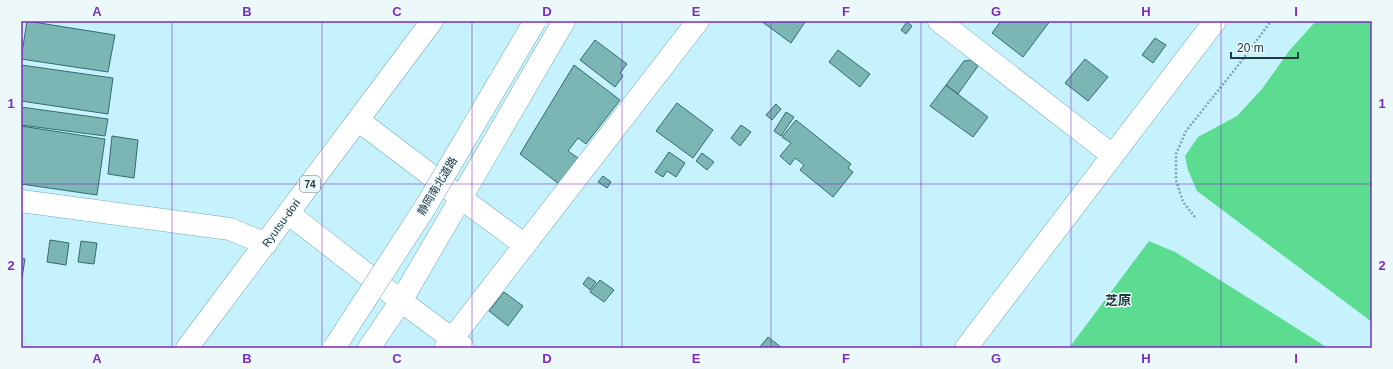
<svg xmlns="http://www.w3.org/2000/svg" width="1393" height="369" viewBox="0 0 1393 369" font-family="Helvetica,'Noto Sans JP',sans-serif">
<style>
.water{fill:#5bdc90}
.building{fill:#7bb5b4;stroke:#336c6c}
.lines{fill:none;stroke-linecap:round;stroke-linejoin:round}
.minor-casing{stroke:#73a9b7;stroke-width:23}
.major-casing{stroke:#73a9b7;stroke-width:23}
.path{stroke:#81a5ae;stroke-width:2.5;stroke-dasharray:2 2;stroke-linecap:butt}
.minor{stroke:#fff;stroke-width:22}
.major{stroke:#fff;stroke-width:22}
.highway-bridge-casing{stroke:#73a9b7;stroke-width:23;stroke-linecap:butt}
.highway-bridge{stroke:#fff;stroke-width:22}
.grid{fill:none;stroke:#7b2cbf;stroke-width:1;stroke-opacity:0.55}
.labels{text-anchor:middle;stroke-width:3;stroke-linejoin:round;paint-order:stroke}
.shield{fill:#edf8fb;stroke:#5e7277;stroke-width:1}
.shield-label{font-size:10px;font-weight:bold;fill:#21383e}
.street-label{font-size:11px;fill:#21383e;stroke:#edf8fb}
.quarter-label{font-size:13px;font-weight:bold;fill:#21383e;stroke:#edf8fb}
.neatline{fill:none;stroke:#7b2cbf;stroke-width:1.5}
.grid-label{font-size:13px;text-anchor:middle;font-weight:bold;fill:#7b2cbf}
</style>
<rect width="100%" height="100%" fill="#c5f2fd"/>
<path class="water" d="M1316,21H1372V322L1197,191L1188,170L1185,156L1198,137L1237,116L1262,89L1289,51Z
M1149,241L1175,252L1328,348H1069Z"/>
<path class="building" d="M27,21L115,35L108,72L21,59Z
M761,21H804L805,22L791,43Z
M1001,21H1050L1023,57L992,33Z
M907,22L912,26L906,34L901,30Z
M1155,38L1166,45L1153,63L1142,55Z
M595,40L627,64L620,73L623,76L615,87L580,60Z
M838,50L870,74L860,87L829,62Z
M1085,59L1108,77L1088,101L1065,83Z
M971,60L978,66L958,94L946,85L964,61Z
M21,65L113,78L108,114L21,101Z
M574,65L620,100L586,144L578,138L568,151L578,158L559,184L520,154Z
M946,85L988,117L973,137L930,106Z
M677,103L713,130L693,158L656,131Z
M776,104L781,109L772,120L766,115Z
M21,107L108,119L105,136L21,125Z
M786,112L794,117L781,136L774,131Z
M796,120L851,164L848,168L853,172L833,197L800,170L804,165L795,158L790,165L780,156L791,143L782,137Z
M741,125L751,132L740,146L731,138Z
M21,126L105,139L97,195L21,184Z
M112,136L138,140L134,178L108,174Z
M669,152L685,163L676,177L667,171L663,177L655,172Z
M702,153L714,162L707,170L696,161Z
M603,176L611,182L607,188L598,182Z
M50,240L69,243L66,265L47,262Z
M81,241L97,243L94,264L78,262Z
M21,258L25,259L22,278L21,277Z
M588,277L596,282L590,290L583,284Z
M600,280L614,290L604,302L590,292Z
M504,292L523,306L508,326L489,311Z
M768,337L782,348H759Z"/>
<g class="lines">
<defs>
<path id="minor" d="M939,21L1112,155
M358,120L462,199L525,245
M21,201L230,229L266,244
M288,213L401,301L463,347
M369,348L401,301L564,21
M445,348L698,21
M966,348L1215,21"/>
<path id="major" d="M187,348L432,21"/>
</defs>
<use href="#minor" class="minor-casing"/>
<use href="#major" class="major-casing"/>
<path class="path" d="M1195,217L1183,202L1176,180V154L1186,131L1240,63L1271,21"/>
<use href="#minor" class="minor"/>
<use href="#major" class="major"/>
<defs>
<path id="highway-bridge" d="M334,348L426,206L535,21"/>
</defs>
<use href="#highway-bridge" class="highway-bridge-casing"/>
<use href="#highway-bridge" class="highway-bridge"/>
</g>
<path class="grid" d="M172,21V348M322,21V348M472,21V348M622,21V348M771,21V348M921,21V348M1071,21V348M1221,21V348M21,184H1372"/>
<g class="labels">
<rect class="shield" x="300" y="176" width="20" height="16" rx="3"/>
<g class="shield-label">
<text x="310" y="188">74</text>
</g>
<g class="street-label">
<text transform="translate(437 186) rotate(-59)" y="4">静岡南北道路</text>
<text transform="translate(281 223) rotate(-54)" y="4">Ryutsu-dori</text>
</g>
<g class="quarter-label">
<text x="1118" y="305">芝原</text>
</g>
</g>
<rect width="1393" height="369" fill="none" stroke="#edf8fb" stroke-width="44"/>
<path d="M1231 52v6h67v-6" fill="none" stroke="#21383e" stroke-width="2"/>
<text x="1237" y="52" font-size="12" fill="#21383e" stroke="#edf8fb" stroke-width="3" paint-order="stroke">20 m</text>
<rect x="22" y="22" width="1349" height="325" class="neatline"/>
<g class="grid-label">
<text x="97" y="16">A</text>
<text x="247" y="16">B</text>
<text x="397" y="16">C</text>
<text x="547" y="16">D</text>
<text x="696" y="16">E</text>
<text x="846" y="16">F</text>
<text x="996" y="16">G</text>
<text x="1146" y="16">H</text>
<text x="1296" y="16">I</text>
<text x="11" y="108">1</text>
<text x="1382" y="108">1</text>
<text x="11" y="270">2</text>
<text x="1382" y="270">2</text>
<text x="97" y="363">A</text>
<text x="247" y="363">B</text>
<text x="397" y="363">C</text>
<text x="547" y="363">D</text>
<text x="696" y="363">E</text>
<text x="846" y="363">F</text>
<text x="996" y="363">G</text>
<text x="1146" y="363">H</text>
<text x="1296" y="363">I</text>
</g>
</svg>
